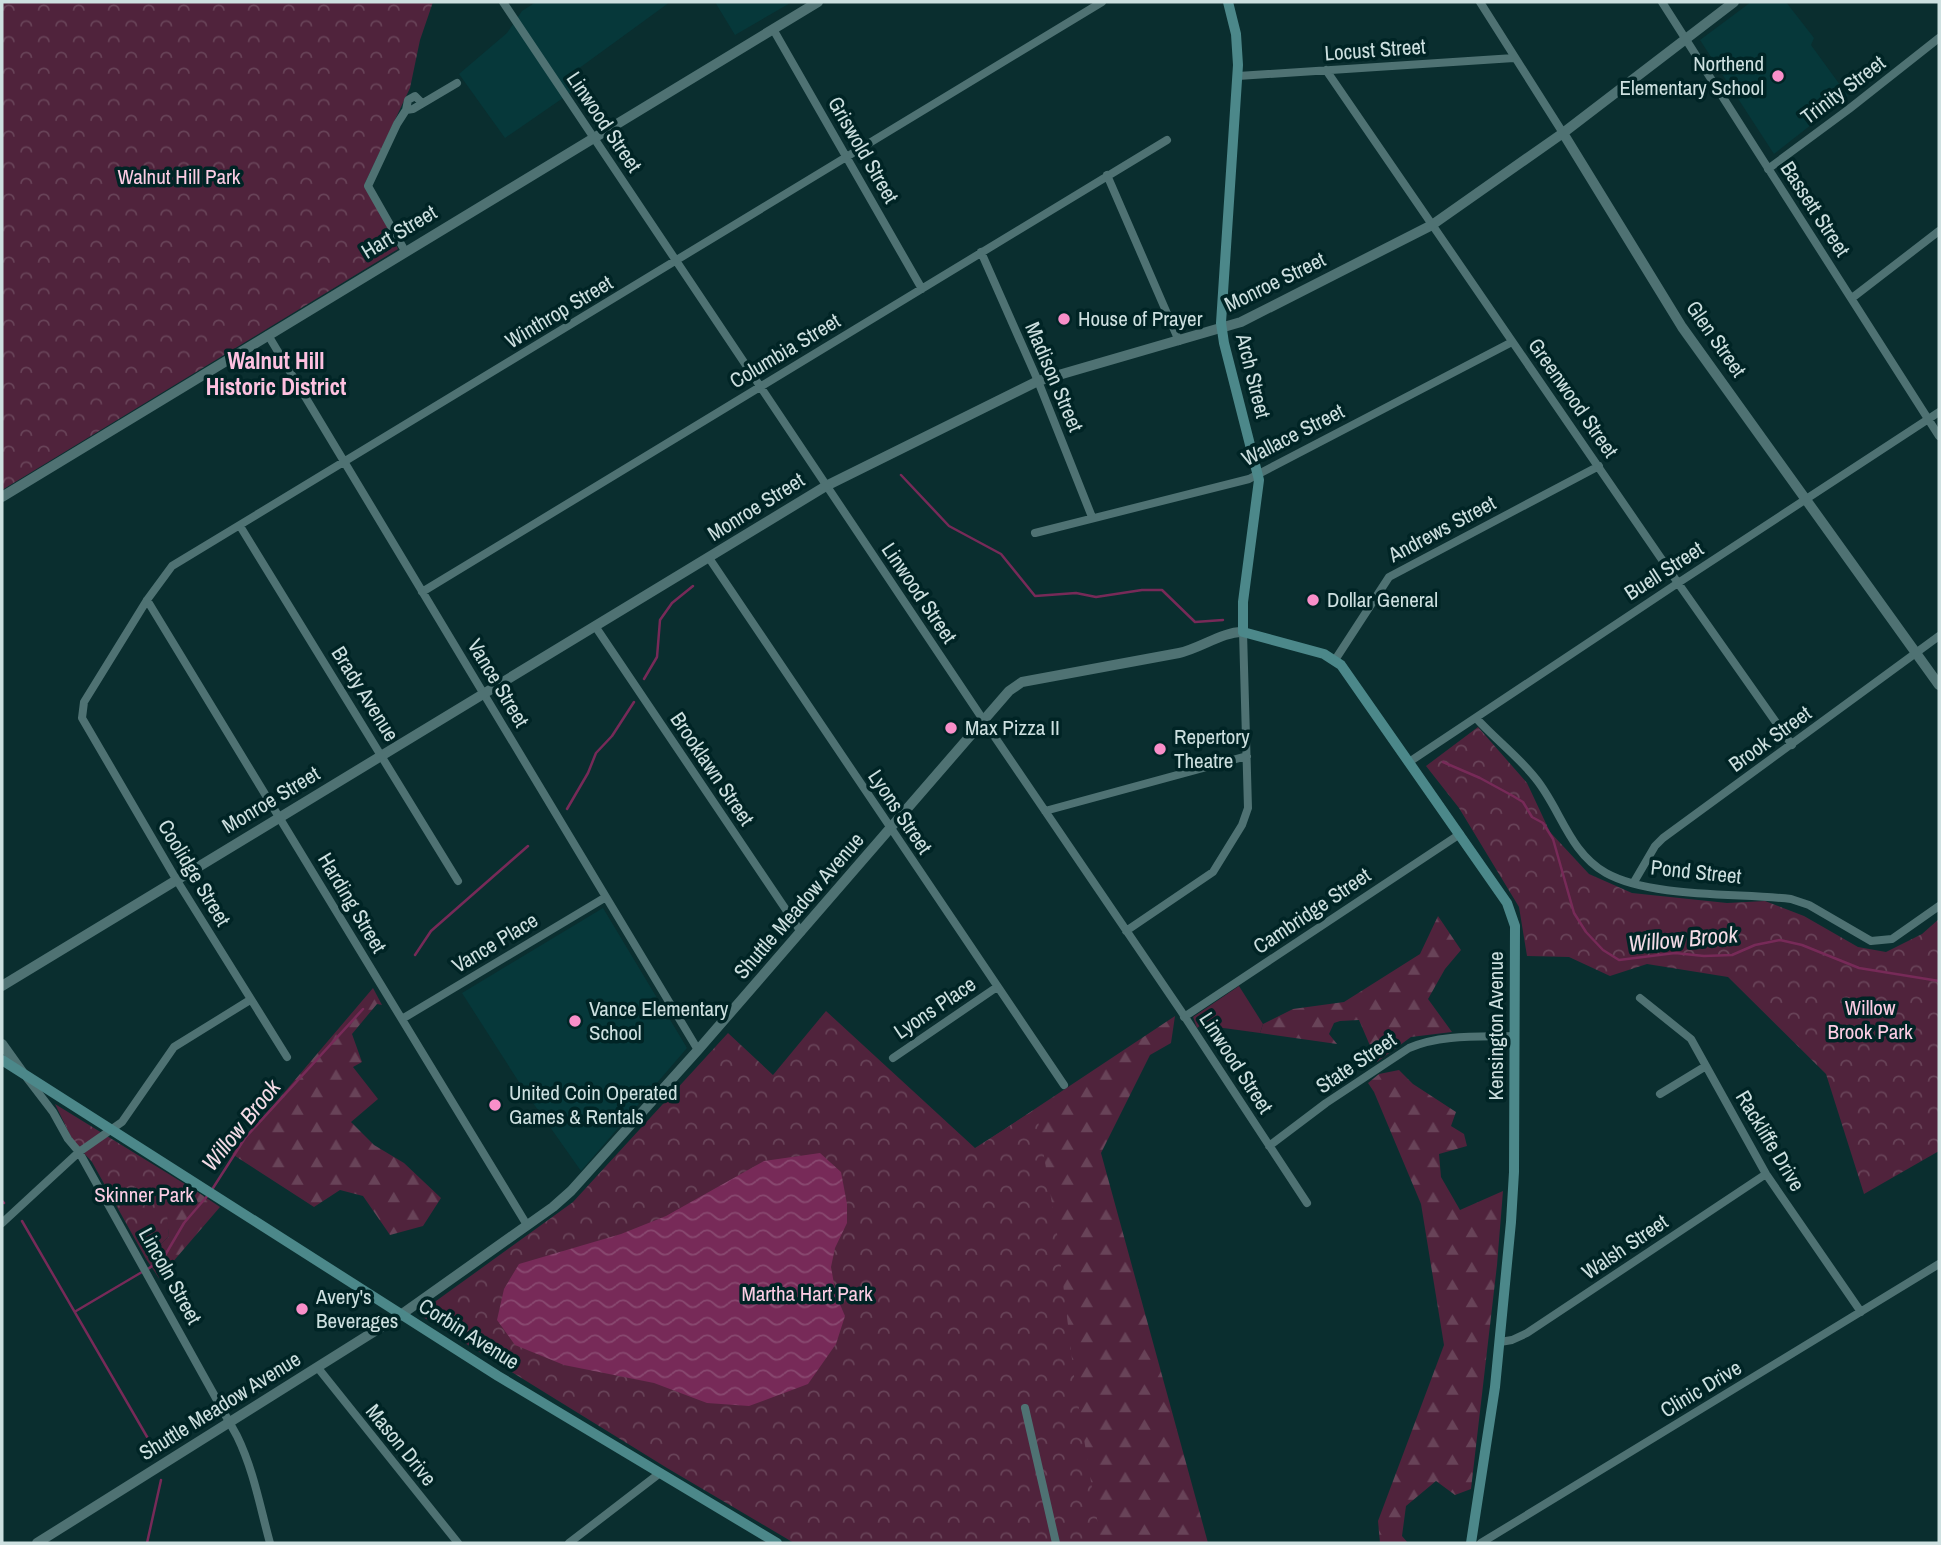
<svg xmlns="http://www.w3.org/2000/svg" width="1941" height="1545" viewBox="0 0 1941 1545" font-family="'Archivo Narrow',sans-serif">
<style>
.built{fill:#06383a}
.green{fill:#50233c}
.forest{fill:url(#forest-firs)}
.park{fill:url(#park-crowns)}
.water{fill:url(#water-waves)}
.lines{fill:none;stroke-linecap:round;stroke-linejoin:round}
.stream{stroke:#772a58;stroke-width:2.5}
.minor{stroke:#4f7273;stroke-width:8}
.tertiary{stroke:#4f7273;stroke-width:10}
.secondary{stroke:#4c888a;stroke-width:10}
.poi-dot{fill:#f98fc9;stroke:#002425;stroke-width:2.5}
.labels{text-anchor:middle;stroke-width:7;stroke-linejoin:round;paint-order:stroke}
.street-label{font-size:21px;fill:#cde0e0;stroke:#002425}
.poi-label{font-size:21px;fill:#cde0e0;stroke:#002425;text-anchor:start}
.park-label{font-size:21px;fill:#fccde4;stroke:#002425}
.neighbourhood-label{font-size:23px;font-weight:bold;fill:#fec1e0;stroke:#002425}
.water-label{font-size:23px;font-style:italic;fill:#f3dbe6;stroke:#002425}
</style>
<defs>
<pattern id="forest-firs" width="22" height="20" patternUnits="userSpaceOnUse" patternTransform="scale(1.75)"><rect width="22" height="20" fill="#50233c"/><path d="M5 1l3.5 6h-7zM16 11l3.5 6h-7z" fill="#684358"/></pattern>
<pattern id="park-crowns" width="20" height="18" patternUnits="userSpaceOnUse" patternTransform="scale(1.75)"><rect width="20" height="18" fill="#50233c"/><path d="M2 6a3 3 0 1 1 6 0M12 15a3 3 0 1 1 6 0" fill="none" stroke="#684358"/></pattern>
<pattern id="water-waves" width="16" height="10" patternUnits="userSpaceOnUse" patternTransform="scale(1.75)"><rect width="16" height="10" fill="#772a58"/><path d="M0 5q4-4 8 0t8 0" fill="none" stroke="#894970"/></pattern>
</defs>
<rect width="100%" height="100%" fill="#0a2e2f"/>
<path class="built" d="M536,2H670L567,77L576,89L505,138L459,74L507,33L522,11Z
M715,2H792L735,35Z
M1751,2H1786L1814,38L1811,45L1848,96L1774,154L1700,40Z
M603,908L687,1048L581,1171L526,1093L462,993Z"/>
<path class="green" d="M1239,986L1263,1024L1260,1033L1201,1025L1197,1028L1193,1017Z"/>
<path class="forest" d="M1438,916L1461,950L1445,969L1428,999L1452,1032L1411,1037L1377,1062L1359,1020L1340,1021L1334,1023L1329,1034L1337,1044L1260,1033L1263,1024L1293,1009L1344,1002L1420,954Z
M373,988L382,1005L377,1004L352,1034L362,1062L353,1067L378,1099L351,1122L374,1145L404,1163L441,1198L423,1226L390,1235L363,1196L340,1190L314,1207L232,1154Z
M1175,1016L1171,1043L1150,1055L1101,1153L1208,1543H1063L955,1162Z
M1399,1070L1413,1084L1456,1112L1451,1126L1464,1134L1467,1146L1439,1154L1441,1177L1460,1210L1503,1191L1497,1265L1471,1489L1455,1495L1436,1481L1406,1506L1402,1536L1408,1543H1380L1378,1521L1444,1345L1421,1204L1374,1092L1368,1083L1379,1074Z
M193,1189L220,1207L159,1278L146,1259L169,1236L166,1214Z"/>
<path class="park" d="M2,2H433L420,40L410,88L365,183L398,249L2,490Z
M1478,727L1527,783L1550,832L1589,874L1632,893L1727,903L1765,901L1804,916L1858,947L1886,952L1922,934L1939,919V1151L1864,1194L1826,1074L1728,977L1647,964L1610,976L1569,957L1527,956L1519,907L1459,808L1426,766Z
M826,1011L975,1148L1036,1109L1057,1233L1075,1384L1101,1543H794L667,1468L418,1314L573,1202L728,1033L773,1075Z
M55,1104L193,1189L167,1214L169,1236L146,1259L92,1162L73,1141Z"/>
<path class="water" d="M820,1153L841,1172L847,1204V1223L835,1248L831,1267L836,1295L845,1316L836,1344L808,1384L749,1406L707,1403L654,1383L564,1365L515,1345L497,1320L504,1289L519,1264L621,1234L666,1216L764,1161Z"/>
<g class="lines">
<path class="stream" d="M901,475L949,526L1001,554L1035,596L1076,593L1096,597L1142,590H1162L1195,622L1223,620
M644,679L657,657L660,620L672,603L693,586
M1443,762L1480,778L1513,796L1523,802L1532,817L1543,823L1553,839L1574,913L1586,932L1603,950L1619,960L1675,953L1704,956L1732,955L1755,945L1780,940L1802,945L1859,968L1939,981
M567,809L588,773L596,753L612,736L634,702
M415,955L431,931L528,846
M213,1188L245,1138L363,1009
M2,1201L4,1203
M22,1221L157,1454
M148,1269L164,1257L184,1223L209,1194
M76,1311L142,1272
M147,1543L161,1480"/>
<path class="minor" d="M503,2L988,727L1181,1011L1307,1203
M1480,2L1563,133
M1662,2L1939,436
M773,29L922,289
M1326,70L1678,583L1792,745
M1238,76L1514,58
M406,110L413,109L457,83
M1768,169L1849,109L1939,38
M1107,175L1179,341
M405,251L368,186L397,124L406,110L408,100L415,96L422,103
M981,252L1038,381L1092,517
M1852,298L1939,231
M268,335L698,1050
M240,526L458,881
M1035,533L1249,479L1512,342
M709,558L1064,1085
M422,592L1167,140
M147,600L527,1225
M595,626L801,932
M1335,660L1389,577L1599,466
M1476,718C1495,739 1519,757 1536,779C1561,810 1569,852 1606,873C1651,898 1739,893 1791,899L1809,905L1871,941L1892,939L1939,906
M1409,762L1678,583L1939,412
M1045,811L1247,756
M1634,882L1655,846L1663,838L1939,636
M1126,931L1213,872L1242,825L1248,808L1243,632
M1640,998L1691,1039L1766,1174L1861,1312
M1184,1017L1460,834
M402,1019L606,897
M287,1057L176,879L82,718L84,702L147,600L172,566L1102,2
M893,1058L997,987
M27,1078L53,1112L68,1139L79,1152L237,1436C254,1471 260,1507 270,1543
M1660,1094L1706,1066
M1269,1146L1326,1103L1409,1048C1441,1034 1481,1037 1515,1036
M2,1223L79,1152L122,1122L174,1047L250,1000
M1500,1342L1512,1340L1527,1333L1766,1174
M318,1368L458,1543
M1025,1408L1056,1543
M569,1543L660,1473
M1481,1543L1939,1264"/>
<path class="tertiary" d="M1563,133L1682,327L1939,685
M2,497L818,2
M2,986L826,486L1038,381L1241,322L1432,225L1563,133L1734,2
M2,1044L22,1072
M37,1543L402,1314L553,1207L571,1191L698,1050L1009,691L1022,682L1179,653C1199,649 1224,631 1243,632"/>
<path class="secondary" d="M1228,2L1236,34L1238,65L1221,323L1224,343L1259,480L1243,602V632L1324,654L1341,665L1507,903L1515,926L1514,1172L1511,1222L1495,1387L1471,1543
M2,1060L498,1376L777,1543"/>
</g>
<g class="poi-dot">
<circle cx="1778" cy="76" r="7"/>
<circle cx="1064" cy="319" r="7"/>
<circle cx="1313" cy="600" r="7"/>
<circle cx="951" cy="728" r="7"/>
<circle cx="1160" cy="749" r="7"/>
<circle cx="575" cy="1021" r="7"/>
<circle cx="495" cy="1105" r="7"/>
<circle cx="302" cy="1309" r="7"/>
</g>
<g class="labels">
<g class="street-label">
<text transform="translate(1375 50) rotate(-4)" y="7">Locust Street</text>
<text transform="translate(1843 90) rotate(-37)" y="7">Trinity Street</text>
<text transform="translate(604 122) rotate(56)" y="7">Linwood Street</text>
<text transform="translate(863 150) rotate(60)" y="7">Griswold Street</text>
<text transform="translate(1815 209) rotate(57)" y="7">Bassett Street</text>
<text transform="translate(399 232) rotate(-31)" y="7">Hart Street</text>
<text transform="translate(1275 282) rotate(-26)" y="7">Monroe Street</text>
<text transform="translate(559 312) rotate(-31)" y="7">Winthrop Street</text>
<text transform="translate(1716 339) rotate(55)" y="7">Glen Street</text>
<text transform="translate(785 351) rotate(-31)" y="7">Columbia Street</text>
<text transform="translate(1253 376) rotate(76)" y="7">Arch Street</text>
<text transform="translate(1054 377) rotate(67)" y="7">Madison Street</text>
<text transform="translate(1573 398) rotate(55)" y="7">Greenwood Street</text>
<text transform="translate(1293 435) rotate(-27)" y="7">Wallace Street</text>
<text transform="translate(756 507) rotate(-32)" y="7">Monroe Street</text>
<text transform="translate(1442 529) rotate(-28)" y="7">Andrews Street</text>
<text transform="translate(1664 571) rotate(-33)" y="7">Buell Street</text>
<text transform="translate(919 593) rotate(56)" y="7">Linwood Street</text>
<text transform="translate(498 683) rotate(59)" y="7">Vance Street</text>
<text transform="translate(365 694) rotate(58)" y="7">Brady Avenue</text>
<text transform="translate(1770 739) rotate(-36)" y="7">Brook Street</text>
<text transform="translate(712 769) rotate(56)" y="7">Brooklawn Street</text>
<text transform="translate(271 800) rotate(-31)" y="7">Monroe Street</text>
<text transform="translate(900 812) rotate(56)" y="7">Lyons Street</text>
<text transform="translate(1696 872) rotate(6)" y="7">Pond Street</text>
<text transform="translate(194 873) rotate(59)" y="7">Coolidge Street</text>
<text transform="translate(352 903) rotate(59)" y="7">Harding Street</text>
<text transform="translate(799 906) rotate(-49)" y="7">Shuttle Meadow Avenue</text>
<text transform="translate(1312 911) rotate(-34)" y="7">Cambridge Street</text>
<text transform="translate(495 943) rotate(-31)" y="7">Vance Place</text>
<text transform="translate(935 1008) rotate(-34)" y="7">Lyons Place</text>
<text transform="translate(1496 1026) rotate(-90)" y="7">Kensington Avenue</text>
<text transform="translate(1236 1063) rotate(57)" y="7">Linwood Street</text>
<text transform="translate(1356 1063) rotate(-34)" y="7">State Street</text>
<text transform="translate(1770 1141) rotate(59)" y="7">Rackliffe Drive</text>
<text transform="translate(1625 1247) rotate(-34)" y="7">Walsh Street</text>
<text transform="translate(170 1276) rotate(61)" y="7">Lincoln Street</text>
<text transform="translate(469 1334) rotate(32)" y="7">Corbin Avenue</text>
<text transform="translate(1701 1389) rotate(-31)" y="7">Clinic Drive</text>
<text transform="translate(220 1406) rotate(-32)" y="7">Shuttle Meadow Avenue</text>
<text transform="translate(401 1445) rotate(51)" y="7">Mason Drive</text>
</g>
<g class="poi-label">
<text x="1764" y="71" text-anchor="end">Northend<tspan x="1764" dy="24">Elementary School</tspan></text>
<text x="1078" y="326">House of Prayer</text>
<text x="1327" y="607">Dollar General</text>
<text x="965" y="735">Max Pizza II</text>
<text x="1174" y="744">Repertory<tspan x="1174" dy="24">Theatre</tspan></text>
<text x="589" y="1016">Vance Elementary<tspan x="589" dy="24">School</tspan></text>
<text x="509" y="1100">United Coin Operated<tspan x="509" dy="24">Games &amp; Rentals</tspan></text>
<text x="316" y="1304">Avery's<tspan x="316" dy="24">Beverages</tspan></text>
</g>
<g class="park-label">
<text x="179" y="184">Walnut Hill Park</text>
<text x="1870" y="1015">Willow<tspan x="1870" dy="24">Brook Park</tspan></text>
<text x="144" y="1202">Skinner Park</text>
<text x="807" y="1301">Martha Hart Park</text>
</g>
<g class="neighbourhood-label">
<text x="276" y="369">Walnut Hill<tspan x="276" dy="26">Historic District</tspan></text>
</g>
<g class="water-label">
<text transform="translate(1683 939) rotate(-5)" y="8">Willow Brook</text>
<text transform="translate(241 1125) rotate(-51)" y="8">Willow Brook</text>
</g>
</g>
<rect width="1941" height="1545" fill="none" stroke="#cde0e0" stroke-width="7"/>
</svg>
